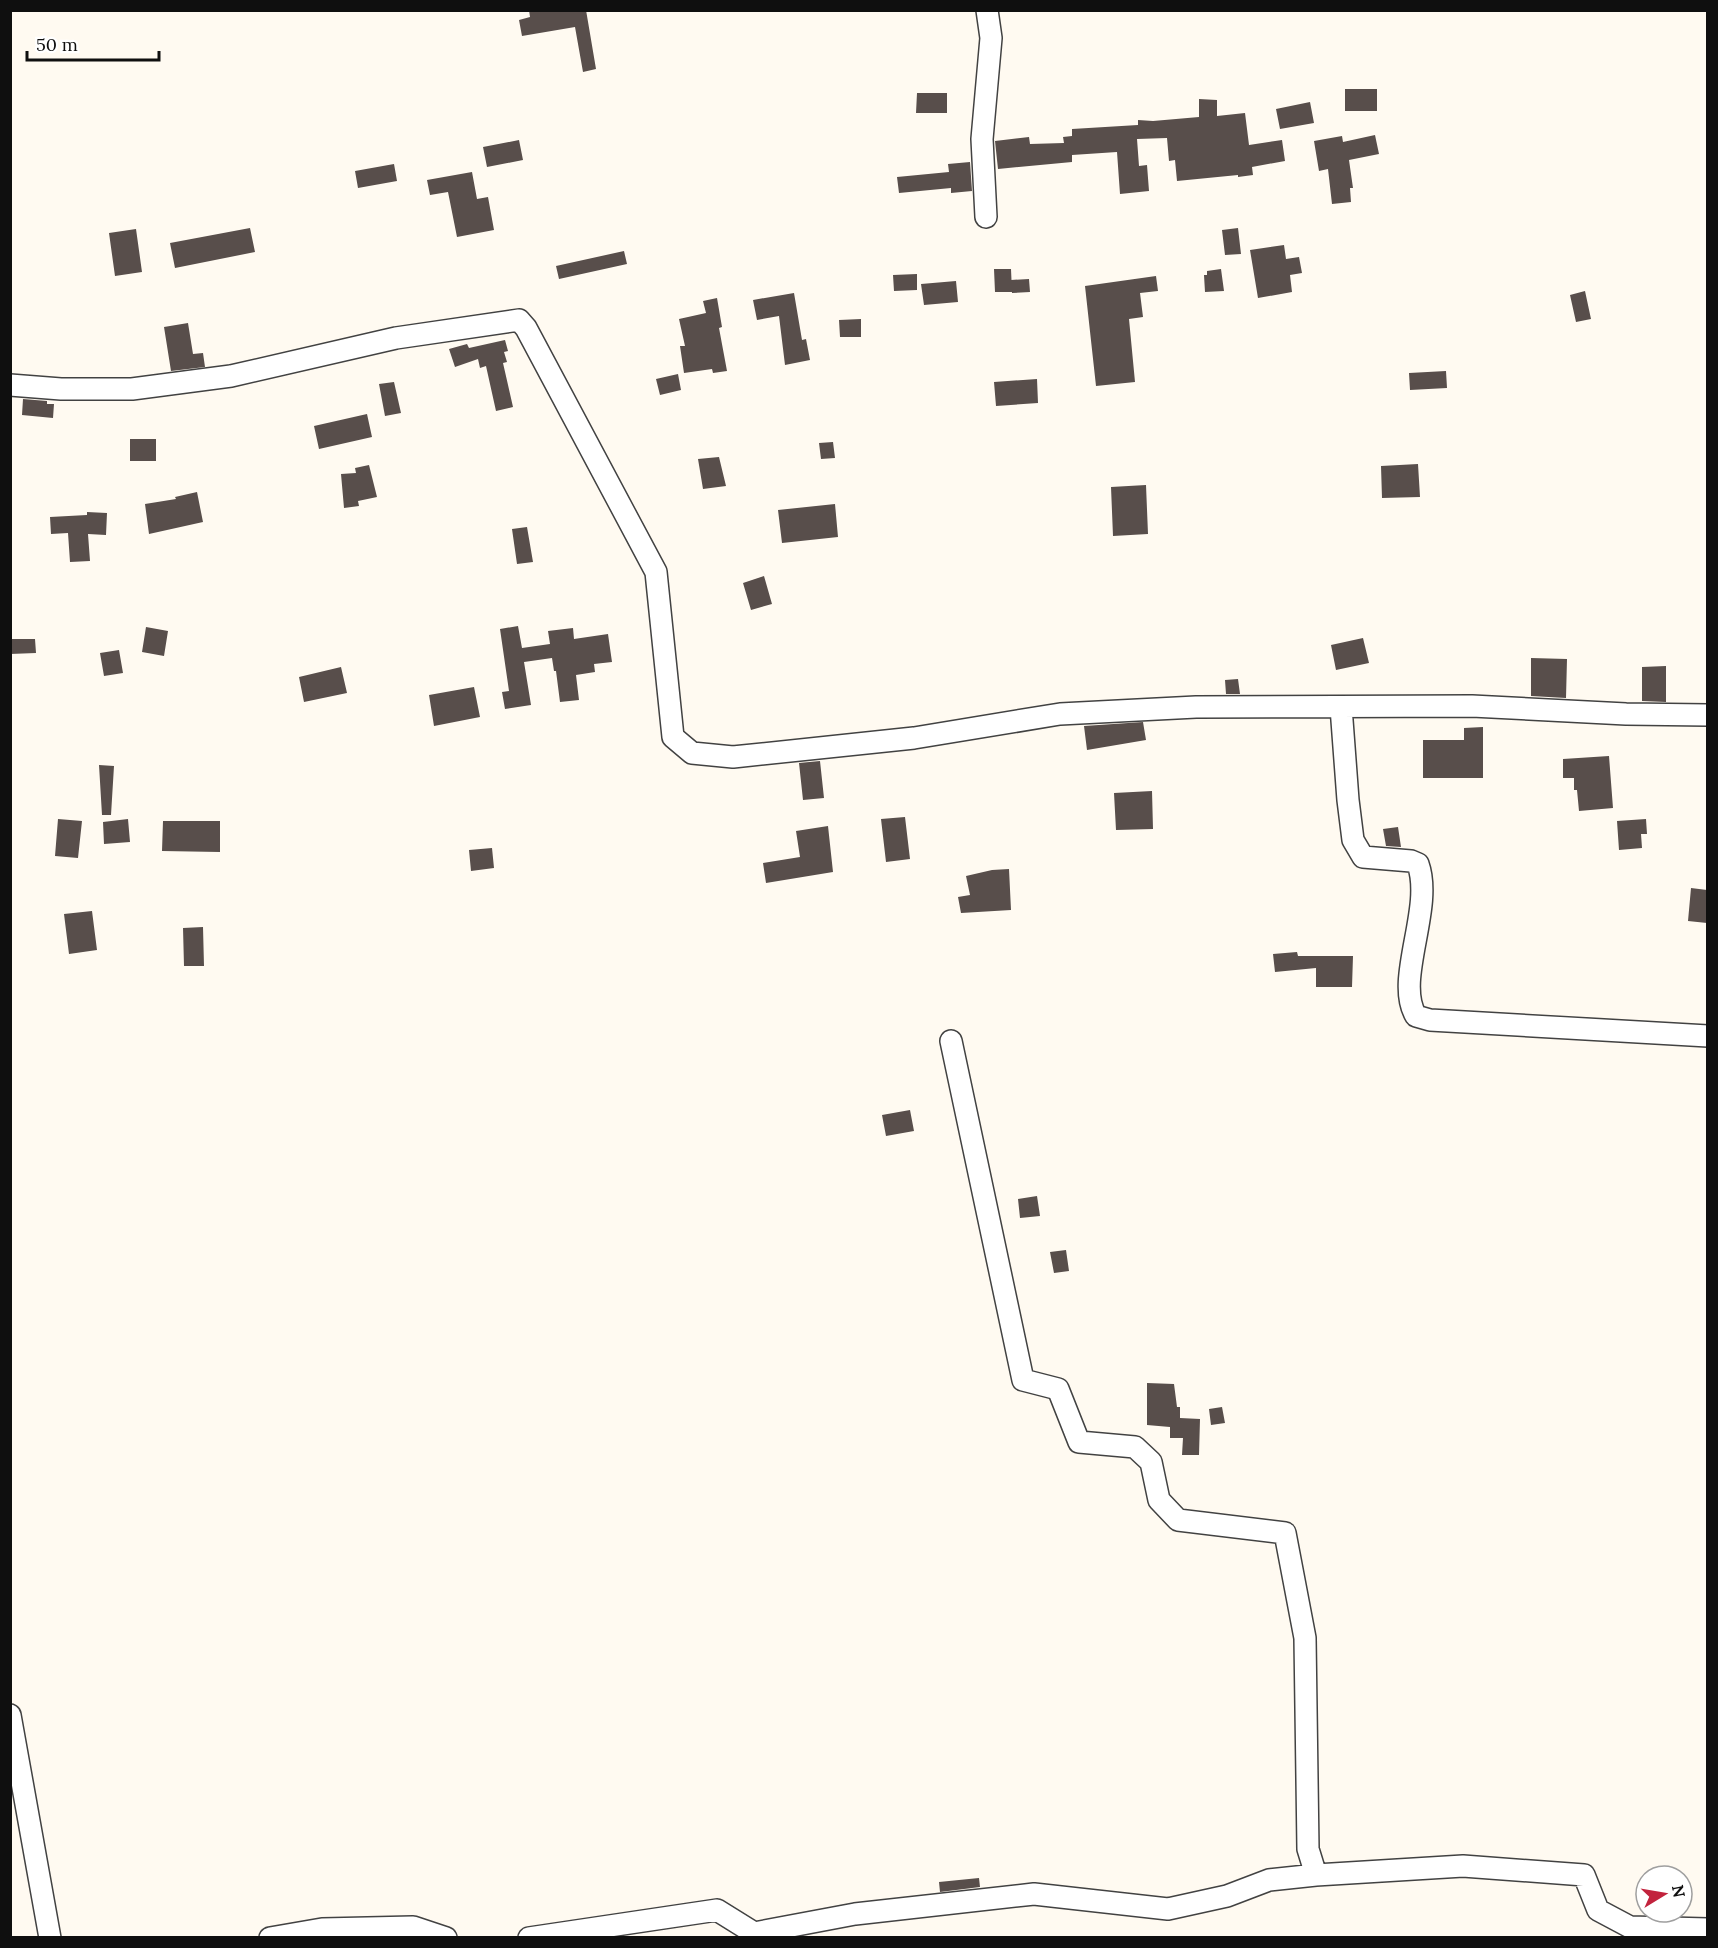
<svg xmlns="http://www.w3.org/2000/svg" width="1718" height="1948" viewBox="0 0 1718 1948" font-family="Lora,serif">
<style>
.building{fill:#584e4b}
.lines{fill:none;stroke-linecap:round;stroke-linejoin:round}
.street-casing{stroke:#424242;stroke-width:24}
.street{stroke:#fff;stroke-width:21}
</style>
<rect width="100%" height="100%" fill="#fffaf1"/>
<path class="building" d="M529,10H586L596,69L583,72L575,27L522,36L519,20L530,17Z
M1345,89H1377V111H1345Z
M917,93H947V113H916Z
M1199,99L1217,100V116L1245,113L1249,145L1282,140L1285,161L1252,167L1253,175L1238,177V175L1177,181L1175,160L1169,161L1167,138L1137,139L1139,166L1147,165L1149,191L1120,194L1117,152L1072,155V162L998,169L995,141L1029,137L1030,144L1064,143L1063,137L1072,136V129L1138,125V120L1153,121L1199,117Z
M1310,102L1314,123L1280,129L1276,109Z
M1375,135L1379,154L1349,160L1353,188H1350L1351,202L1332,204L1328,169L1319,171L1314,141L1342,136L1343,142Z
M519,140L523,160L487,167L483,147Z
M970,162L972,191L951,193V188L899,193L897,177L949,172L948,164Z
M394,164L397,181L358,188L355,171Z
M472,172L477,199L488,197L494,230L457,237L448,192L430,195L427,180Z
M250,228L255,252L175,268L170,243Z
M1238,228L1241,254L1225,255L1222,230Z
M136,229L142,272L115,276L109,233Z
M1284,245L1286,259L1299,257L1302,273L1290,275L1292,292L1258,298L1250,250Z
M624,251L627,264L559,279L556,266Z
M994,269H1011L1012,292H995Z
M1221,269L1224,291L1205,292L1204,275H1207V271Z
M917,274V290L894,291L893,275Z
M1156,276L1158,291L1140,293L1143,317L1129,319L1135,382L1096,386L1085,286Z
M1029,279L1030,292L1012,293L1011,280Z
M956,281L958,302L924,305L921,284Z
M1585,291L1591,319L1576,322L1570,295Z
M794,293L802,340L806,339L810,360L785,365L779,316L757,320L753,300Z
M717,298L722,327L719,328L727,371L713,373L712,369L684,373L680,346H685L679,319L706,313L703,301Z
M861,319V337H840L839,320Z
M188,323L193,354L203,353L205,367L171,371L164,327Z
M505,340L508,351L504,352L507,362L503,363L513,407L496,411L486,366L480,368L478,359L455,367L449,349L467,344L469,348Z
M1446,371L1447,388L1410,390L1409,373Z
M678,374L681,390L660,395L656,379Z
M1037,379L1038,403L996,406L994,382Z
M394,382L401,413L385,416L379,384Z
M23,399L47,401V404H54L53,418L22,415Z
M367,414L372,437L319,449L314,426Z
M130,439H156V461H130Z
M833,442L835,458L821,459L819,443Z
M719,457L726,486L703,489L698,459Z
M1418,464L1420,497L1382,498L1381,466Z
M369,465L377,497L358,501L359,506L344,508L341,474L356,473L355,468Z
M1146,485L1148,534L1113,536L1111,487Z
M197,492L203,522L149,534L145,504L176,499L175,497Z
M835,504L838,537L782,543L778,510Z
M87,512L107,513L106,535L88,534L90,561L70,562L68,533L51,534L50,517L87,515Z
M527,527L533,562L517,564L512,529Z
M764,576L772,604L751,610L743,583Z
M518,626L522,648L550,644L548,631L573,628L574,639L608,634L612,662L594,664L595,672L576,675L579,700L560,702L556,671H554L552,658L524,662L531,705L505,709L502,692L509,691L500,629Z
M146,627L168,631L164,656L142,652Z
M1363,638L1369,663L1336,670L1331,645Z
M10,639H35L36,653L10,654Z
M119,650L123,673L104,676L100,653Z
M1531,658L1567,659L1566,698L1531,696Z
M1666,666V702L1642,701V667Z
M341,667L347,693L304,702L299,677Z
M1238,679L1240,694H1226L1225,680Z
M474,687L480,717L434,726L429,695Z
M1143,722L1146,740L1087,750L1084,726Z
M1483,727V778H1423V740H1464V728Z
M1609,756L1613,808L1579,811L1577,790H1574V778H1563V759Z
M820,761L824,798L803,800L799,763Z
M99,765L114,766L111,815H102Z
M1152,791L1153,829L1116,830L1114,793Z
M905,817L910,859L886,862L881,819Z
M58,819L82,821L78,858L55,856Z
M128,819L130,842L104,844L103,822Z
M1646,819L1647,834H1641L1642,848L1619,850L1617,821Z
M163,821H220V852L162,851Z
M828,826L833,872L766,883L763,863L800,857L796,831Z
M1398,827L1401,847L1386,846L1383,829Z
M492,848L494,868L471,871L469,850Z
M1009,869L1011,910L961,913L958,897L970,895L966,876L992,870Z
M1691,888L1707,890V923L1688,921Z
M92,911L97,950L69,954L64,914Z
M203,927L204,966H184L183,928Z
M1297,952L1298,956H1353L1352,987H1316V968L1275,972L1273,954Z
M910,1110L914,1131L886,1136L882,1115Z
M1037,1196L1040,1216L1020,1218L1018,1199Z
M1066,1250L1069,1271L1054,1273L1050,1252Z
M1147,1383L1174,1384L1177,1407H1180V1418L1200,1419L1199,1455H1182L1183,1438H1170V1427L1147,1425Z
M1222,1407L1225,1423L1211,1425L1209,1409Z
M979,1878L980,1887L940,1892L939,1882Z"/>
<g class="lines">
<defs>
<path id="street" d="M986,217L982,139L991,38L987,10
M10,385L61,389H132L231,376L396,338L519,320L526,328L656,572L673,737L692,753L733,757L914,738L1060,714L1196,707L1472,706L1626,714L1708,715
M1341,707L1348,800L1353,840L1363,857L1411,861L1418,864C1434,909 1394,980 1416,1016L1430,1020L1708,1036
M951,1041L1023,1380L1058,1389L1079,1442L1135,1447L1151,1462L1159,1500L1178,1520L1285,1533L1305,1638L1308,1849L1316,1875
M10,1715L50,1938
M270,1938L322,1929L413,1927L446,1938
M529,1938L717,1910L754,1933L855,1914L1034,1894L1168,1909L1227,1896L1269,1880L1316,1875L1463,1866L1584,1875L1598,1910L1630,1927L1708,1929"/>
</defs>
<use href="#street" class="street-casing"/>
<use href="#street" class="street"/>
</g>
<rect width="1718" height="1948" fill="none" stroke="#0f0f0f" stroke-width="24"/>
<g transform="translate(1664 1894) rotate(79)"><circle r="28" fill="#ffffff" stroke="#9f9f9f" stroke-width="1.5"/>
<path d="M0-4.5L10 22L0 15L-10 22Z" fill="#c2233d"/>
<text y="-9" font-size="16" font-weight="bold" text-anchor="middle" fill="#0f0f0f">N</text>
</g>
<path d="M27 51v9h132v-9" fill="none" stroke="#0f0f0f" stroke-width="3"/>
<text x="36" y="51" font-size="18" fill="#0f0f0f" stroke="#ffffff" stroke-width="4.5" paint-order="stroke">50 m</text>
</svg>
